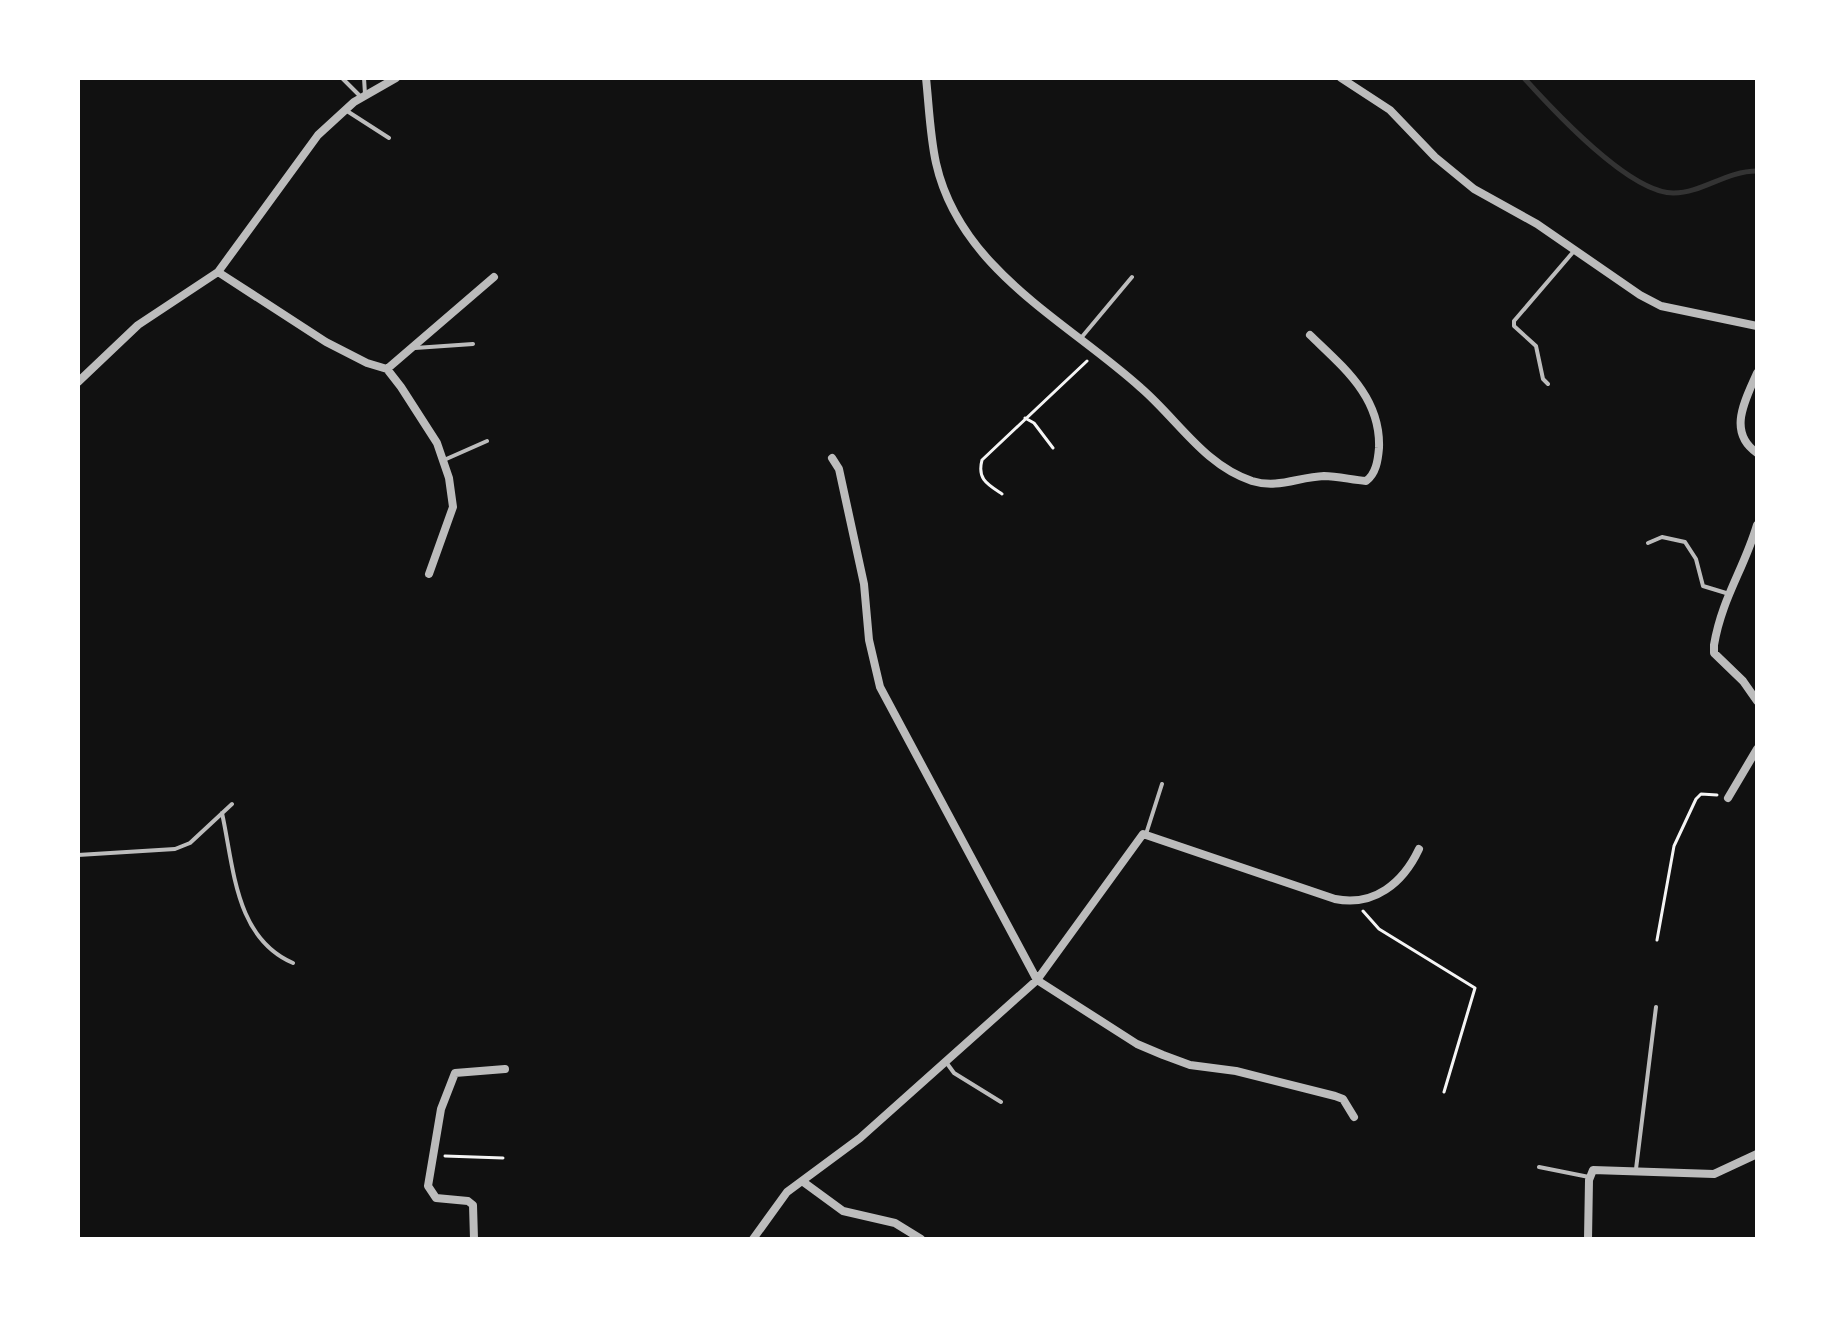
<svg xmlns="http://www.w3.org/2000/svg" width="1835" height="1317" viewBox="0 0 1835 1317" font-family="Manrope,sans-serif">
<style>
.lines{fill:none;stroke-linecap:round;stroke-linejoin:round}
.stream{stroke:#333;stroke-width:5}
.path{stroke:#f5f5f5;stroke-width:3}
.service{stroke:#bcbcbc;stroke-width:4}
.minor{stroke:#bcbcbc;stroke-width:8}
</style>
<rect width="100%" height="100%" fill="#111"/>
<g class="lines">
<path class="stream" d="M1524,78C1553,110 1630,194 1674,193C1702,193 1726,171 1757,171"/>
<path class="path" d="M1025,418L1034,423L1053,448
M1002,494C987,484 977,479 982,460L1087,361
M1363,911L1379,929L1475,988L1444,1092
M1657,940L1674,846L1696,799L1701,794L1717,795
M445,1156L503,1158"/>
<path class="service" d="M342,78L360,96
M364,78L365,94
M347,111L389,138
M1081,338L1132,277
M415,348L473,344
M1548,384L1543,379L1536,346L1514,326V321L1574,251
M444,460L487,441
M1648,543L1662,537L1685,542L1696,559L1703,586L1726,593
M222,813C234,868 235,938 293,963
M1146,834L1162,784
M78,855L175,849L190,843L232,804
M946,1062L954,1073L1001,1102
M1539,1167L1589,1177
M1636,1169L1656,1007"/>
<path class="minor" d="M926,78C929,106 930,136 936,163C960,270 1067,321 1141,388C1178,420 1204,465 1252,481C1278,489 1298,477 1324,476C1338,476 1352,480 1366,481C1376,474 1378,460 1379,448C1381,397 1343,367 1310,335
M1341,78L1390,110L1435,157L1474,189L1537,224L1640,295L1661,306L1757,326
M218,272L326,342L367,363L387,369L401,387L437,443L449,478L453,507L429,574
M387,369L494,277
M1757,373C1745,401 1727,432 1757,453
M78,382L138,325L218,272L318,135L354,102L396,78
M832,458L839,469L864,584L869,640L880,687L1037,980L1137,1044L1163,1055L1190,1065L1236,1071L1335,1096L1343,1099L1354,1117
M1757,525C1744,569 1722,598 1714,645V653L1743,681L1757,701
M1728,798L1757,749
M802,1181L843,1211L895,1223L921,1239
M474,1239L473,1205L468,1201L436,1198L428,1186L441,1109L455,1073L505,1069
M753,1239L787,1192L860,1138L1037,980L1143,834L1335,899C1374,907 1403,883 1419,849
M1588,1239L1589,1180L1593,1170L1714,1174L1757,1154"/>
</g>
<rect width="1835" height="1317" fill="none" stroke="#ffffff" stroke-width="160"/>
</svg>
